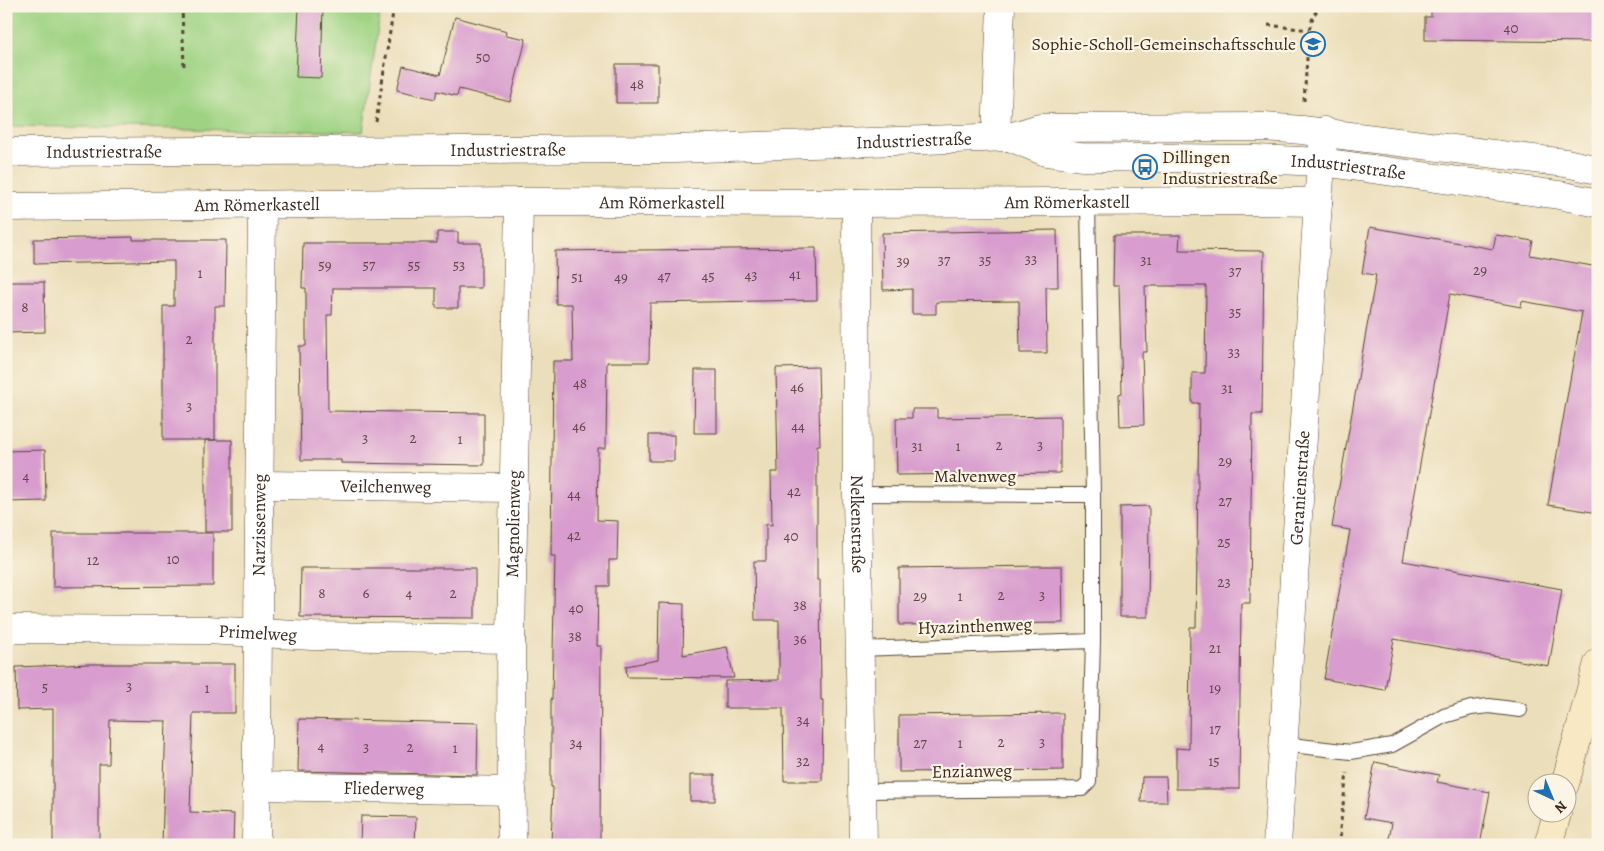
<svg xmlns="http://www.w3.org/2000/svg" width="1604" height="851" viewBox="0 0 1604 851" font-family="Alegreya,serif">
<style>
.green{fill:#9fd383;stroke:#6d7e50}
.building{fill:#d89dce}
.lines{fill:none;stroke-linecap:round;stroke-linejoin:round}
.lane-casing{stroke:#554535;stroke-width:16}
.street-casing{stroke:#554535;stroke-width:29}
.secondary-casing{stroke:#554535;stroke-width:29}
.path{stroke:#554535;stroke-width:3;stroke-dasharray:4 4;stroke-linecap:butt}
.lane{stroke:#fff;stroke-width:14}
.street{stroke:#fff;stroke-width:28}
.secondary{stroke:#f8e8c3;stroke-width:28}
.labels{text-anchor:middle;stroke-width:4.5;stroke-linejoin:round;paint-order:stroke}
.number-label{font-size:15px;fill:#62474a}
.poi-label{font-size:18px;fill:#3b2a1e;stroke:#fcf5e5;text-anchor:end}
.street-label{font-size:18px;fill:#3b2a1e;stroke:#fcf5e5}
</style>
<rect width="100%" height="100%" fill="#fcf5e5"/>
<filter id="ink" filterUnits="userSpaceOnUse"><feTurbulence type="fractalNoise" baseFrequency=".02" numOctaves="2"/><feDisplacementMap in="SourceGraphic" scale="10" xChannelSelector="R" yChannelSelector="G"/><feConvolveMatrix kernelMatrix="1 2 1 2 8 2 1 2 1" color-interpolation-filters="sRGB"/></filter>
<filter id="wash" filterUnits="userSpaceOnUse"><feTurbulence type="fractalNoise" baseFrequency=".0096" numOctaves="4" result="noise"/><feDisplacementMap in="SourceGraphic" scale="20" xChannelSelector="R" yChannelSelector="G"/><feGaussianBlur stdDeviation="1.12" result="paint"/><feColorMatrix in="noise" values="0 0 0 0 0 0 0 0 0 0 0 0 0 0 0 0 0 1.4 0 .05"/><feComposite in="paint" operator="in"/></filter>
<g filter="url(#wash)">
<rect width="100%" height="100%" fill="#ebdeba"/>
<path class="green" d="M6,6H381L363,132L6,126Z"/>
<g id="blocks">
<path class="building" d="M299,6H323L321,78L296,77Z
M1431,6H1581V10L1597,11L1596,42L1425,40V17H1431Z
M455,17L507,31L506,35L526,39L510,102L459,89L457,96L437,91L435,99L397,90L403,66L440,75Z
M616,64H658V103H616Z
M1370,227L1493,249L1496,235L1533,241L1530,255L1598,267V513L1548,505L1582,312L1522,301L1521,307L1450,294L1403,561L1562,589L1549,666L1394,639L1385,690L1324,679L1350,530L1332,527L1376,275L1362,273Z
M1057,230L1058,287H1046L1047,353H1020L1019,301L936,302V314H912V289L883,290L882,233Z
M437,232H458V243H481V288H458V308H436V288H333L332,315H327L328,411L484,413V465L341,463V460H301L299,346H306V288H302L303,243H437Z
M1114,235H1180L1179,250L1264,251L1262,414H1252L1250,603H1241L1239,789H1176V748L1189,749L1190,627H1196L1199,403H1192V373H1205L1206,286H1145L1147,352H1142L1144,425L1120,426L1119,394L1122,393L1119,286H1113Z
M133,237V240H226L225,306H215V440H163V306H174V261L34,264V239Z
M816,248L817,300L650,303L649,362H607L606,448H598L597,520L618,521L617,560H609V586H598L597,646H601L600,845H551L553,787H551V699H552L555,556H551L553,361H573L572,304H556L555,251Z
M6,282H44L45,332L6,333Z
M818,367L820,445H817V580H820L821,700H823L822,781H784L783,708H725V681L779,680V620H755L754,561H766V524L772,525L771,472H778L776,368Z
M695,370H717V433H694Z
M912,409H937V418L1060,416V473L897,475L896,418H912Z
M649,435H674V461H649Z
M205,440H232V532H205Z
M45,450L46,501L6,502V451Z
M1149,506L1148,617H1120V507Z
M53,533H213V586L53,587Z
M1043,566H1062L1063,623L899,625V568Z
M301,568H475V618L300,617Z
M659,603L684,604L683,655L727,647L734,678L627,677L626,666L658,660Z
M89,664H235V713H193L190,812L234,814L233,845H162L166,721L110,720L109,764H99V845H53V709L17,710L16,667Z
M1063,713V770L899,772V715Z
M299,719L478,723L477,775L298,771Z
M1375,762L1439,775L1437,782L1490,792L1480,845H1388L1392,823L1364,818Z
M690,775H715V801H690Z
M1142,777H1166L1167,802H1141Z
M361,816L416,817L415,845L360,844Z"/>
</g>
</g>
<g filter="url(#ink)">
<use href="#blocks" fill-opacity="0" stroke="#554535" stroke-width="1"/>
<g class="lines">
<defs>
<path id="lane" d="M857,494L1093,495
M859,649L1093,641
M1283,744L1351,752L1392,745L1444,716L1471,708L1489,706L1520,710
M862,791L1082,789L1089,782L1093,641V495L1088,202"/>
<g id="street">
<path d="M996,137L1001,6"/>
<path id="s1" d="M1010,137L1046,152L1081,157L1256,159L1322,162L1559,195L1598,203"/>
<path id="s2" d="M6,152L675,149L1010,137L1040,128L1264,127L1302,130L1566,163L1598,170"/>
<path id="s3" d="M856,203L857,494L863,845"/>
<path id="s4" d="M6,207L519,202L856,203L1252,201L1318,202"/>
<path id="s5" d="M260,485L514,488"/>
<path id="s6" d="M6,629L207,630L312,636L511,639"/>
<path id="s7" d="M256,786L512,791"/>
<path id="s8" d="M256,845L262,205"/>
<path id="s9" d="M512,845L511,639L519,202"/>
<path id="s10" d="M1277,845L1318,202L1324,131"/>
</g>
<path id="secondary" d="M1565,784L1598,663
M1548,845L1557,814"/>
</defs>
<use href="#lane" class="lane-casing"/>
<use href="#street" class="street-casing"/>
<use href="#secondary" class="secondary-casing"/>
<path class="path" d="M182,6L184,68
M1268,25L1309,30
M1304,101L1309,30L1314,14L1322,6
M376,122L394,6
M6,341H11
M6,511H13
M1341,845L1340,829L1347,773"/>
<use href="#lane" class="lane"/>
<use href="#street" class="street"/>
<use href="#secondary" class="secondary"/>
</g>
</g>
<defs>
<symbol id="school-ring" viewBox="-11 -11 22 22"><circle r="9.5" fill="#fcf5e5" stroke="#1f6fb2" stroke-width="1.5"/><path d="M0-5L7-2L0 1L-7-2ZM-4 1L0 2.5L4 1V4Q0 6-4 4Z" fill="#1f6fb2"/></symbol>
<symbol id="bus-ring" viewBox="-11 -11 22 22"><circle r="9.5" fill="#fcf5e5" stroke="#1f6fb2" stroke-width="1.5"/><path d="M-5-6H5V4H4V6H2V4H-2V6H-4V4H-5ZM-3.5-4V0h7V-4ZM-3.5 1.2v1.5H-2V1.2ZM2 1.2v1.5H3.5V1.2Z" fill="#1f6fb2"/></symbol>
</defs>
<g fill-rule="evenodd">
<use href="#school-ring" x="1299" y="30" width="28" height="28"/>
<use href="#bus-ring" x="1131" y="153" width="28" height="28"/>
</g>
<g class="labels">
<g class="number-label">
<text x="1511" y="33">40</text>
<text x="483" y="62">50</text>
<text x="637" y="89">48</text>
<text x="1031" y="264">33</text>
<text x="944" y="265">37</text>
<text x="985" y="265">35</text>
<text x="1146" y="265">31</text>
<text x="903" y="266">39</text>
<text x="325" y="270">59</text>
<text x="369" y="270">57</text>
<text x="414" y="270">55</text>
<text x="459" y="270">53</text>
<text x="1480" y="275">29</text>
<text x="1235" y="276">37</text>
<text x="200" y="278">1</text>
<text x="795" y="279">41</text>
<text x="751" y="280">43</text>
<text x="664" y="281">47</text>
<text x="708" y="281">45</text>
<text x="577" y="282">51</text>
<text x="621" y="282">49</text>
<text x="25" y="312">8</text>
<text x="1235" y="317">35</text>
<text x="189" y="344">2</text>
<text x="1234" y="357">33</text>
<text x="580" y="388">48</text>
<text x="797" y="392">46</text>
<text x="1227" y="393">31</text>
<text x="189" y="411">3</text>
<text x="579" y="431">46</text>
<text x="798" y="431">44</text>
<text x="365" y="443">3</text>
<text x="413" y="443">2</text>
<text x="460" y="444">1</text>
<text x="999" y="450">2</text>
<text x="1040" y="450">3</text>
<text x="917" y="451">31</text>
<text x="958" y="451">1</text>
<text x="1225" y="466">29</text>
<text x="26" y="481">4</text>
<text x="794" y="496">42</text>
<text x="574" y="499">44</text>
<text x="1225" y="506">27</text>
<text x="574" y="540">42</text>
<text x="791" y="541">40</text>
<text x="1224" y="547">25</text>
<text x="173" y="564">10</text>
<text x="93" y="565">12</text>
<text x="1224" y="587">23</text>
<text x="322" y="598">8</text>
<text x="366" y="598">6</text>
<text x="409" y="598">4</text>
<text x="453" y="598">2</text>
<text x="1001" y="600">2</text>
<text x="1042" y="600">3</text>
<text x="920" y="601">29</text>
<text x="960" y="601">1</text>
<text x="800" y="610">38</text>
<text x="576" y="613">40</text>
<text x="575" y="641">38</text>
<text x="800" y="644">36</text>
<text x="1215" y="653">21</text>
<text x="129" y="691">3</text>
<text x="45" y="692">5</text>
<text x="207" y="693">1</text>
<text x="1215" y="693">19</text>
<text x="803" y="725">34</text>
<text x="1215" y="734">17</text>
<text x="1001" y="747">2</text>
<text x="1042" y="747">3</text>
<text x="576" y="748">34</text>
<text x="920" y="748">27</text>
<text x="960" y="748">1</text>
<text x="321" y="751">4</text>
<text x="366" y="752">3</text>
<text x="410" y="752">2</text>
<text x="455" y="753">1</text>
<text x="803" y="766">32</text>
<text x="1214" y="766">15</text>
</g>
<g class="poi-label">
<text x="1296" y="50">Sophie-Scholl-Gemeinschaftsschule</text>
<text x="1162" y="163" text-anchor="start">Dillingen<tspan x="1162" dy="21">Industriestraße</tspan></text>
</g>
<g class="street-label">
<text dy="6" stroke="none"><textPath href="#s2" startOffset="908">Industriestraße</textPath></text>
<text dy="6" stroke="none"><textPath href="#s2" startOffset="502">Industriestraße</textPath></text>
<text dy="6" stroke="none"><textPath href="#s2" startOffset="98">Industriestraße</textPath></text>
<text dy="6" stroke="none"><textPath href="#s1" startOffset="342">Industriestraße</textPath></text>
<text dy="6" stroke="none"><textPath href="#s4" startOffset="656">Am Römerkastell</textPath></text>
<text dy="6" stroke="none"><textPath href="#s4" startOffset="1061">Am Römerkastell</textPath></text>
<text dy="6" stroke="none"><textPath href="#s4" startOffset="251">Am Römerkastell</textPath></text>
<text x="975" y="482">Malvenweg</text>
<text dy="6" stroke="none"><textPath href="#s5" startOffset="126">Veilchenweg</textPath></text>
<text dy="6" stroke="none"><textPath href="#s10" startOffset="358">Geranienstraße</textPath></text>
<text dy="6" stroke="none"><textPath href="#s9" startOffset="321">Magnolienweg</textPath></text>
<text dy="6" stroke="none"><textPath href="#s3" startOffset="321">Nelkenstraße</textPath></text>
<text dy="6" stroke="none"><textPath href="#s8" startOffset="320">Narzissenweg</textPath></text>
<text transform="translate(975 626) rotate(-2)" y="6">Hyazinthenweg</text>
<text dy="6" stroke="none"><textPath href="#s6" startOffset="252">Primelweg</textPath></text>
<text transform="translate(972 771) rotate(-1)" y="6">Enzianweg</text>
<text dy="6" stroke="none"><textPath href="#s7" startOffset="128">Fliederweg</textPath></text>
</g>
</g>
<rect width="1604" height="851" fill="none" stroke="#fcf5e5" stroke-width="25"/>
<g transform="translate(1552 798) rotate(136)"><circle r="24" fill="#fcf5e5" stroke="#afa495"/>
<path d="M0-4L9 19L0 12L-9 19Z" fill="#1f6fb2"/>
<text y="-8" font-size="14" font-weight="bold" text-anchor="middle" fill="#3b2a1e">N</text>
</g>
</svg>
